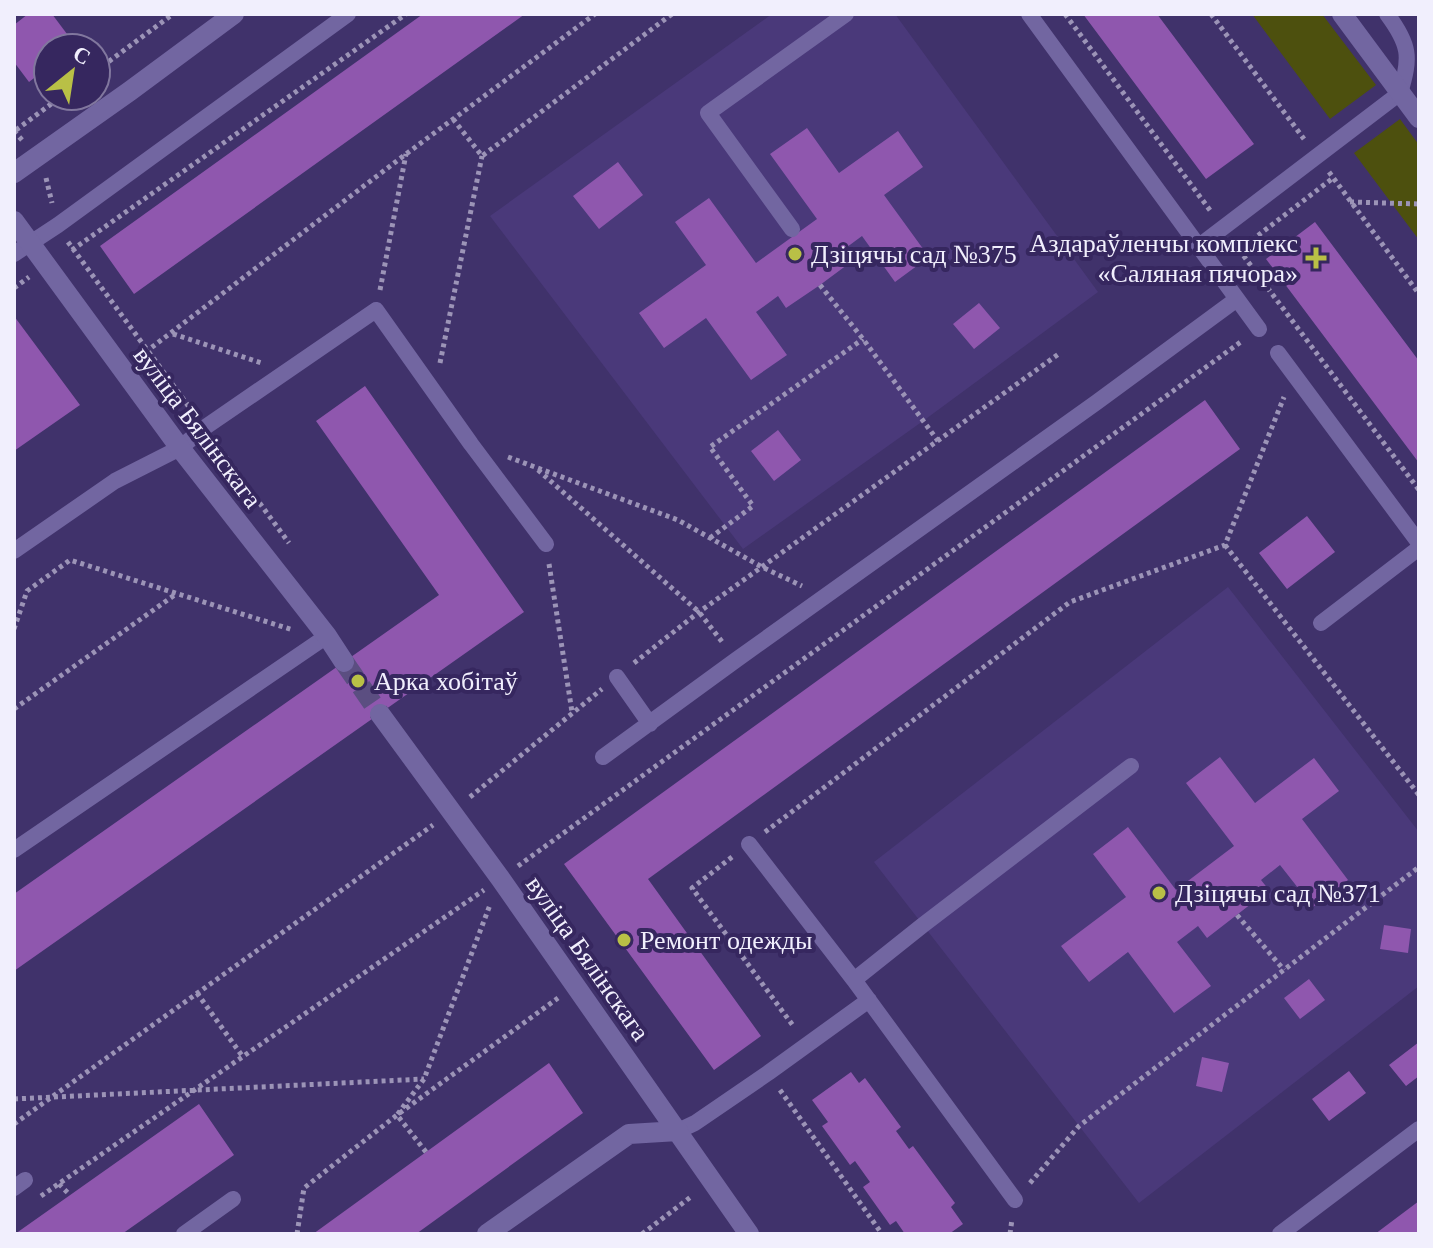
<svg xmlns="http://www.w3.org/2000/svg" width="1433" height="1248" viewBox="0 0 1433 1248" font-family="'Times New Roman',serif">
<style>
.built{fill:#4a397a}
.green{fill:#4d500e}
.building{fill:#8f57ae}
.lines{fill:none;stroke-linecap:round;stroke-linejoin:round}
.street-tunnel{stroke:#5b4e81;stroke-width:20;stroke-dasharray:20 10;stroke-linecap:butt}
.path{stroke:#9c94b7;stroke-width:5;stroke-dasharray:4 4;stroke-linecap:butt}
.lane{stroke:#7266a1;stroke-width:16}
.street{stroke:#7266a1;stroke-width:20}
.poi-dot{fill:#b9c046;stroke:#36275f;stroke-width:3}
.labels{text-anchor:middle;stroke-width:8;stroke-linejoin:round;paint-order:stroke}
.poi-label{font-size:26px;fill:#f1effd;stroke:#36275f;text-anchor:start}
.street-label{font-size:26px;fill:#f1effd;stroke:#36275f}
</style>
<rect width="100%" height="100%" fill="#40326b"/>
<path class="built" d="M772,14H895L1098,292L923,421L743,549L490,216Z
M1228,587L1419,832V986L1139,1203L874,862Z"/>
<path class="green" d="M1252,14H1322L1376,85L1330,119Z
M1400,119L1419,145V240L1354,153Z"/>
<path class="building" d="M28,14H52L76,46L73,48H48V67L29,82L14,62V25Z
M423,14H525L134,294L100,246Z
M1083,14H1157L1254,144L1206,179Z
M807,128L839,173L898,131L923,167L884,195L929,257L895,282L862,236L843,250L851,262L820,285L786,308L778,296L756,312L787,355L751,380L706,318L664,348L639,313L706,265L675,222L709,198L756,263L817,219L770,154Z
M618,162L643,195L599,229L573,196Z
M1315,222L1419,361V463L1266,259Z
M979,303L1000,328L974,349L953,324Z
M14,316L80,405L14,451Z
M365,386L524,612L14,971V894L439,595L316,421Z
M1205,400L1240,449L648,879L761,1036L714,1070L564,864Z
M778,430L801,460L774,481L751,451Z
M1307,516L1335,552L1287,589L1259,553Z
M1220,757L1255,803L1314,758L1339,791L1302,819L1348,880L1313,907L1280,865L1261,880L1269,890L1207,938L1198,926L1177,942L1211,986L1174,1013L1128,952L1089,982L1061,946L1126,897L1093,854L1128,827L1176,890L1234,846L1186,783Z
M1384,925L1411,929L1408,953L1380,949Z
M1309,979L1325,1000L1300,1019L1284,998Z
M1419,1042V1076L1406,1086L1389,1065Z
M1202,1057L1229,1063L1222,1092L1196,1086Z
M549,1063L583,1113L416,1234H313Z
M1349,1071L1366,1093L1329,1121L1312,1099Z
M851,1072L859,1083L865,1078L901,1127L896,1131L909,1149L913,1146L955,1203L951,1207L963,1224L949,1234H905L896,1221L890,1225L863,1187L870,1182L855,1161L850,1165L822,1126L828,1122L812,1100Z
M199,1104L234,1155L122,1234H15Z
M1419,1201V1234H1375Z"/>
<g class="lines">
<path class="street-tunnel" d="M344,662L380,714"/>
<path class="path" d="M1065,14L1212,213
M1211,14L1304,139
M96,71L173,14
M453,119L482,156L672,14
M16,130L62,96
M14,131L22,140
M1329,172L1419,294
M46,178L52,203
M1350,202L1419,204
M68,242L192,411
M1234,243L1419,490
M72,250L406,14
M1239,250L1333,178
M820,285L863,339L938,441
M14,288L29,277
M380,290L406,154
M173,334L262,363
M139,357L406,154L595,14
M440,363L482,156
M217,445L289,543
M508,457L678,520L762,567L802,586
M538,470L699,612L723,643
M710,538L753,506L710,447L863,339
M1225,545L1419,795
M549,564L572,712
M14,629L27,591L70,560L293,630
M634,663L699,612L1060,353
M14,709L176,594
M470,797L602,689
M765,832L1070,602L1225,545L1284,397
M732,857L692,888L794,1027
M518,866L1242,341
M1237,915L1284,970
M197,993L243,1057
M780,1090L882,1234
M14,1099L424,1079
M14,1124L433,825
M426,1152L397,1115L424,1079L490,905
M1030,1183L1079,1126L1419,867
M59,1184L70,1195
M41,1196L484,890
M297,1234L304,1188L397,1115L558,998
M642,1234L692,1196
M1010,1234L1012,1219"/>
<path class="lane" d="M1029,14L1259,329
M792,229L708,113L846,14
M1199,246L1400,93C1411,57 1410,45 1387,14
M14,254L58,225L348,14
M1278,353L1419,543
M14,551L115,481L180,448L204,428L376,310L471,444L546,544
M1321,623L1419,548
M617,677L650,724
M603,757L736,660L1097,402L1237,299
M749,844L854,980L1015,1200
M14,850L327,636
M854,980L923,925L1131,766
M678,1131L695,1123L768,1073L869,1000
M14,1188L25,1180
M184,1234L233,1199
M1280,1234L1419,1129"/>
<path class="street" d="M1342,14L1419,118
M14,173L130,91L234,14
M14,221L180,448L327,636L344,662
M380,714L500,878L749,1234
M487,1234L629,1134L678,1131"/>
</g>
<g class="poi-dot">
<circle cx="795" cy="254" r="8"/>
<path d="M1312 246h8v8h8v8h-8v8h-8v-8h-8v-8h8z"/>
<circle cx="358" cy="681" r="8"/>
<circle cx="1159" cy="893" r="8"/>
<circle cx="624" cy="940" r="8"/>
</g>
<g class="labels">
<g class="poi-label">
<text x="1298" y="252" text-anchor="end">Аздараўленчы комплекс<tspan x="1298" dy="30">«Саляная пячора»</tspan></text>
<text x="811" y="263">Дзіцячы сад №375</text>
<text x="374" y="690">Арка хобітаў</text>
<text x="1175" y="902">Дзіцячы сад №371</text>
<text x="640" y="949">Ремонт одежды</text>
</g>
<g class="street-label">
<text transform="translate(198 427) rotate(53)" y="9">вуліца Бялінскага</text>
<text transform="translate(588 958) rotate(55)" y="9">вуліца Бялінскага</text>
</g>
</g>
<rect width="1433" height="1248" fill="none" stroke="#f1effd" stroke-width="32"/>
<g transform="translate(72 72) rotate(30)"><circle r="38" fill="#36275f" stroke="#81779e" stroke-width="2"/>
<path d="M0-6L14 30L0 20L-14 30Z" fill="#b9c046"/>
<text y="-12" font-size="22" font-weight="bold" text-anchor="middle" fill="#f1effd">С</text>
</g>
</svg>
